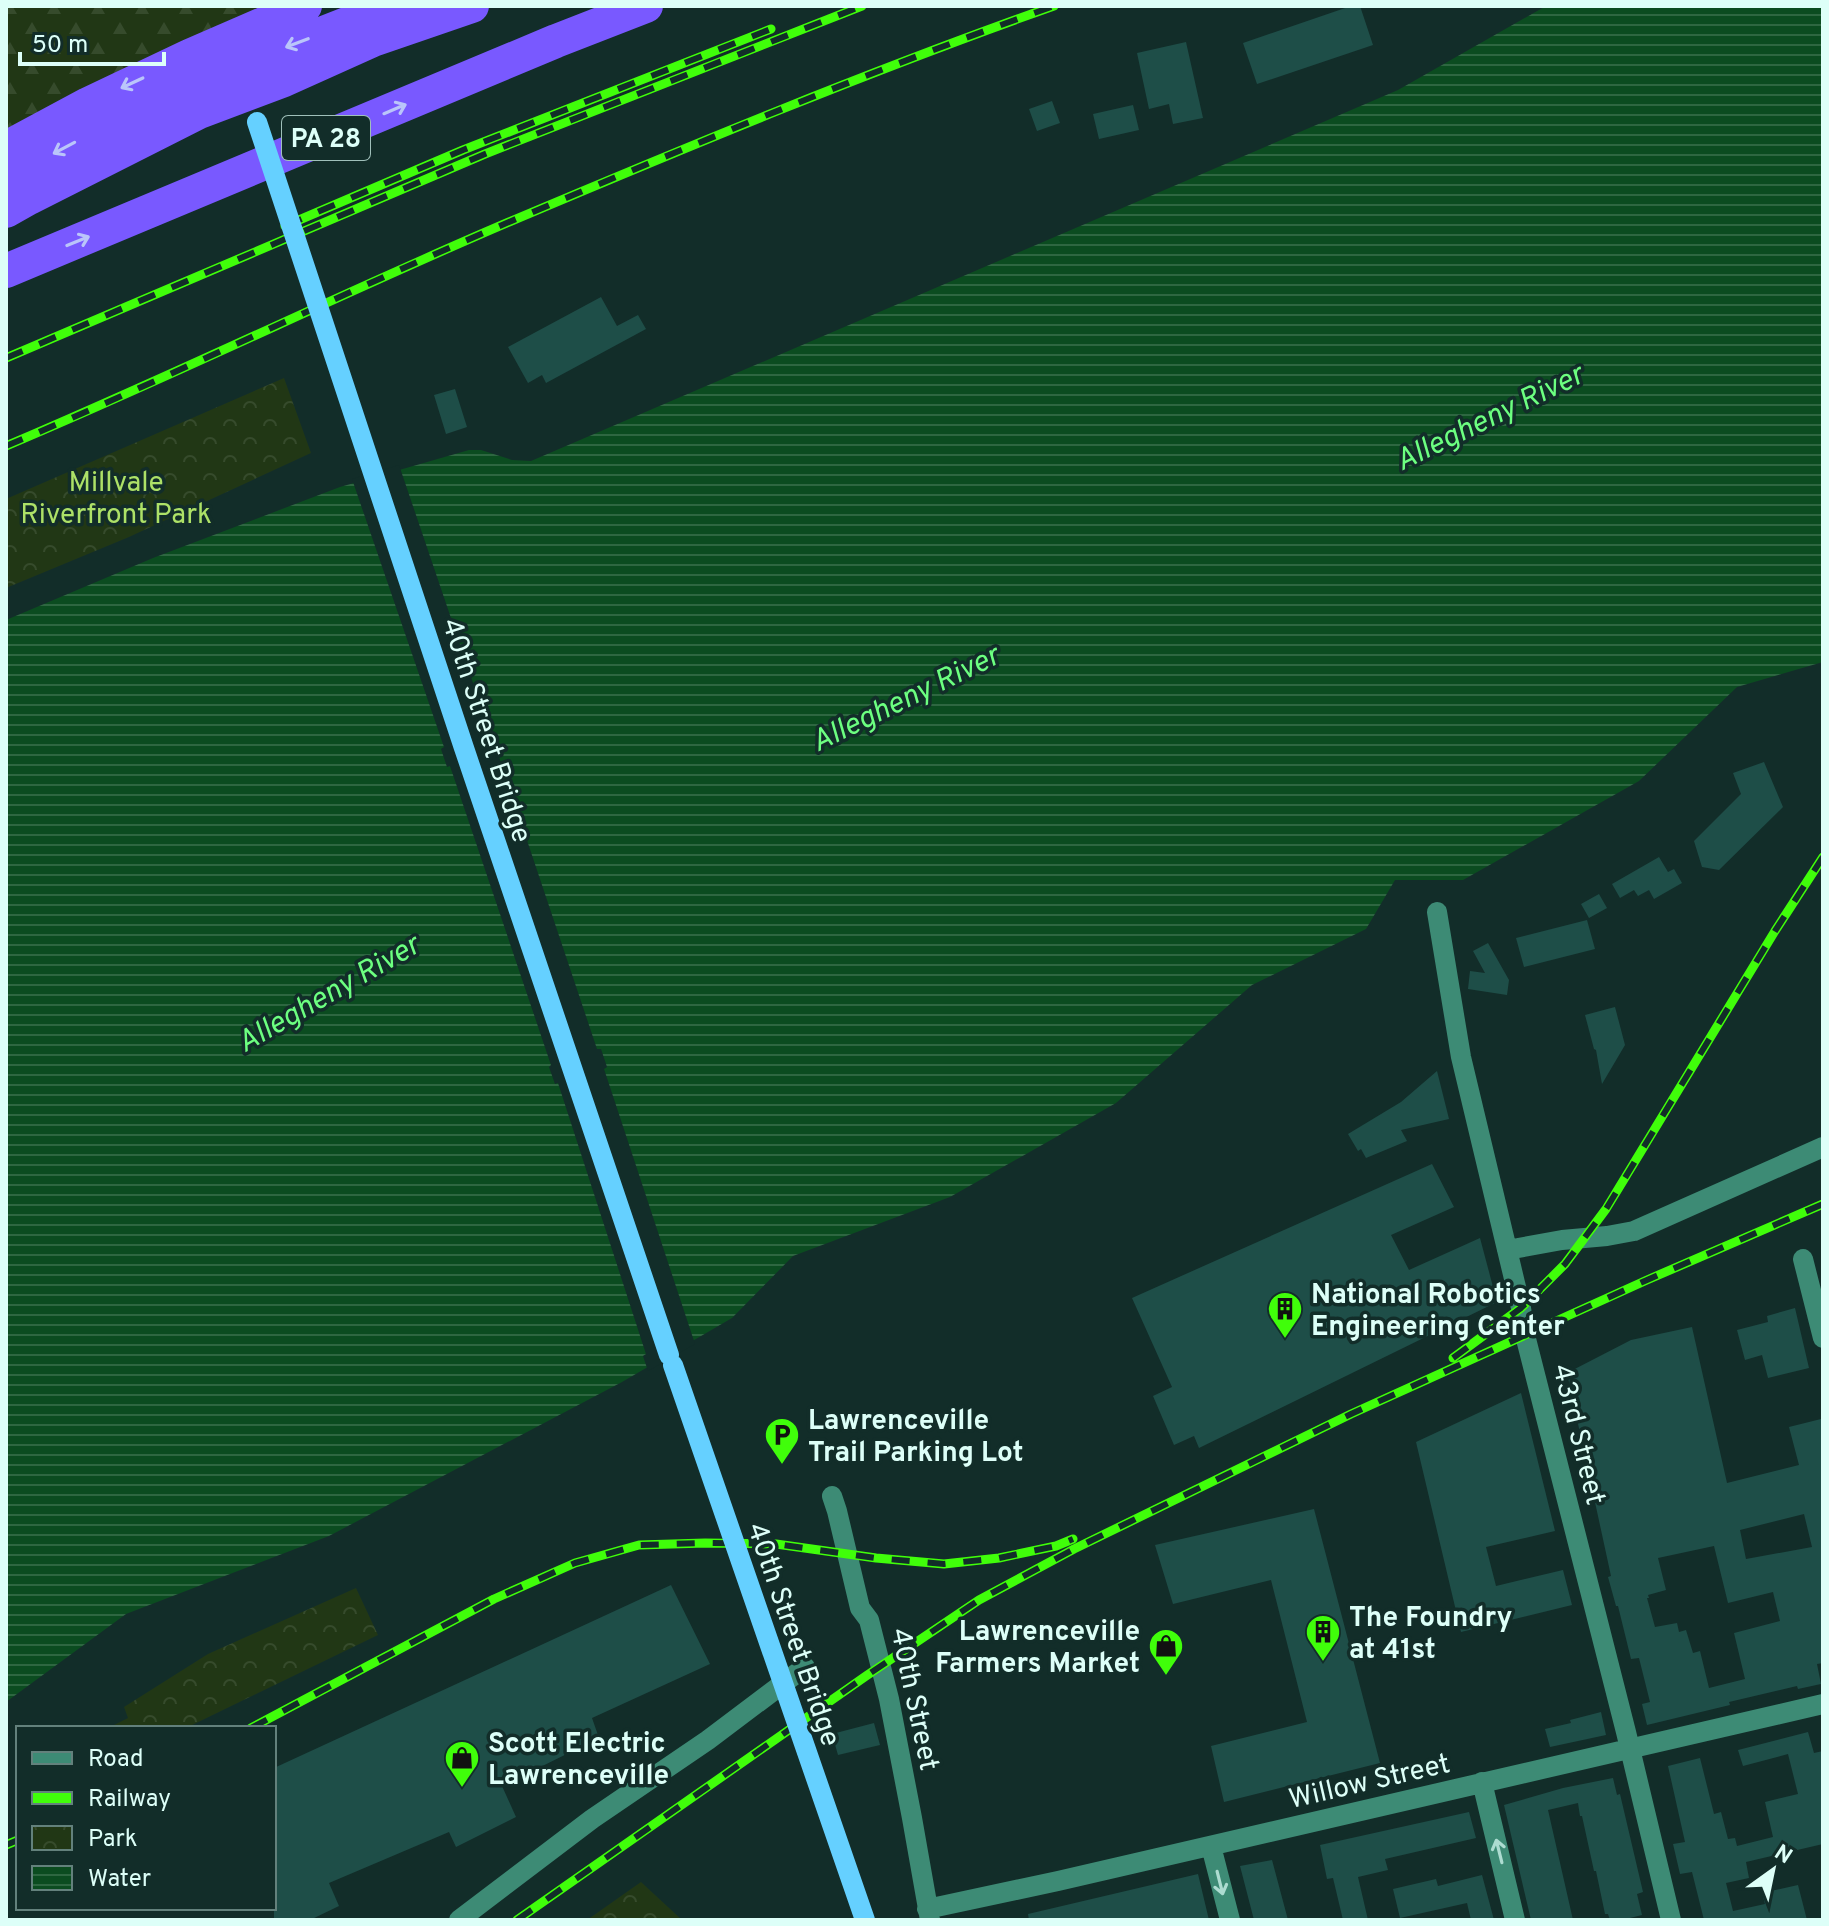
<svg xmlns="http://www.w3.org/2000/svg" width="1829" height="1926" viewBox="0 0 1829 1926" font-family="Overpass,sans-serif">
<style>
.forest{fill:url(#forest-firs)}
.park{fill:url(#park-crowns)}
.water{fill:url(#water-rules)}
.pier{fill:#122d29}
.building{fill:#1e4e48;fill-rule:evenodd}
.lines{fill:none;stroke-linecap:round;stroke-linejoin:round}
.minor{stroke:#3d8b75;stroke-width:20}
.highway{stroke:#7959ff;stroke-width:34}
.rail-casing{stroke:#40fe0a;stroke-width:9}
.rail{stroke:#122d29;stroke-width:6;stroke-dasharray:18;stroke-linecap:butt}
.major-bridge{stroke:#65d0ff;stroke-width:20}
.oneway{stroke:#bac5fa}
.oneway2{stroke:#addcd1}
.labels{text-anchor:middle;stroke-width:7;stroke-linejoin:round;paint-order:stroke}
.shield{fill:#122d29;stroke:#a0c0ba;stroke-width:2}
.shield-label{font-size:26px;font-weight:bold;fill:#ddfff8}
.park-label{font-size:28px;fill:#ade167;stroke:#122d29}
.street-label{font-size:28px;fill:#ddfff8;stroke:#122d29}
.poi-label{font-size:28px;font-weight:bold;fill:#ddfff8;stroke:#122d29;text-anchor:start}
.water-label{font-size:30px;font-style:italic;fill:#6cff80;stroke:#122d29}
</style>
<defs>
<pattern id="forest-firs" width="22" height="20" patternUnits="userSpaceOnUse" patternTransform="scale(2)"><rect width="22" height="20" fill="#213715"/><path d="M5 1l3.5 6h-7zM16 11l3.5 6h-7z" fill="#364b2c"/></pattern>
<pattern id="park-crowns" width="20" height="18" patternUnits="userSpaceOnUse" patternTransform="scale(2)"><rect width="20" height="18" fill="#213715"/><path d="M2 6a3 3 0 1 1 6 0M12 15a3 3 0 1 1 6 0" fill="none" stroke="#364b2c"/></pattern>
<pattern id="water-rules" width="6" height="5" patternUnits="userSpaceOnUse" patternTransform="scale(2)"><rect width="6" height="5" fill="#0b4c20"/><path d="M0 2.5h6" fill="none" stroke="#2e6741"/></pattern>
</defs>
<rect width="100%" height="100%" fill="#122d29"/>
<path class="forest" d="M6,6H267L6,134Z"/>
<path class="park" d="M284,378L311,453L129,537L6,588V499Z
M356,1588L378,1635L186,1728H108L128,1718L124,1707L208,1654Z
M641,1882L682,1920H587Z"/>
<path class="water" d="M1546,6H1823V662L1737,687L1639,781L1463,880H1395L1366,929L1252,985L1116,1103L950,1197L793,1256L732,1318L622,1382L329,1536L126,1614L6,1702V620L153,558L340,487L469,450H481L512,460L531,461L1398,90Z"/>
<path class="pier" d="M399,465L490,733L493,732L500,752L498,754L597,1049H601L607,1067L604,1069L695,1344L648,1371L643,1356L646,1354L558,1083L555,1084L549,1067L551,1065L450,766L447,767L441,749L444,747L352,479Z"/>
<path class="building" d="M1351,6H1360L1373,45L1257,84L1243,43Z
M1186,42L1203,118L1173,124L1169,104L1149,109L1137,53Z
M1052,101L1060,123L1037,131L1029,109Z
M1133,105L1139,130L1099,139L1093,114Z
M601,297L617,326L638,315L646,329L546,383L542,375L528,383L508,347Z
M455,389L467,427L446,434L434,395Z
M1764,762L1783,807L1719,870L1702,867L1694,841L1741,794L1733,773Z
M1659,857L1668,872L1674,869L1682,883L1654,899L1649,890L1638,896L1634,890L1620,898L1612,884Z
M1599,894L1607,908L1589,918L1581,904Z
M1587,920L1595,949L1524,967L1516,938Z
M1488,943L1509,980L1507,995L1468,989L1470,971L1485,973L1473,951Z
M1615,1007L1625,1045L1602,1084L1596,1050L1594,1049L1585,1015Z
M1437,1071L1449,1119L1401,1130L1407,1141L1366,1158L1361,1149L1358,1151L1348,1134L1401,1102Z
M1432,1164L1454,1207L1391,1235L1409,1270L1480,1238L1497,1302L1199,1448L1194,1436L1174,1445L1153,1396L1172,1387L1132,1298Z
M1795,1308L1809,1368L1768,1378L1762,1355L1745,1360L1737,1330L1768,1322L1767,1316Z
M1692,1327L1727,1483L1799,1465L1789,1427L1821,1419L1823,1428V1663L1817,1664L1821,1684L1798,1689L1797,1686L1729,1702L1730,1705L1647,1725L1642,1704L1650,1702L1639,1658L1631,1659L1618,1606H1616L1608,1577L1611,1576L1567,1373L1631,1340ZM1804,1514L1812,1547L1746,1559L1740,1530ZM1714,1546L1728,1603L1773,1592L1780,1621L1734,1633L1745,1679L1709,1688L1700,1651L1693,1653L1686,1630L1679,1632L1677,1623L1655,1627L1647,1598H1649L1648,1595L1666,1590L1658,1558Z
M1521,1393L1555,1531L1486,1547L1496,1586L1563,1570L1572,1605L1461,1632L1416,1442Z
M1314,1509L1380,1763L1224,1802L1211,1746L1307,1722L1271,1580L1173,1604L1155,1545Z
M671,1585L710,1664L592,1718L599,1738L502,1786L516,1817L456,1847L449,1832L329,1883L339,1906L310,1920H274V1768Z
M1601,1712L1606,1735L1550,1747L1545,1729L1571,1723L1570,1720Z
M874,1723L880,1745L838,1755L832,1734Z
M1808,1732L1814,1753L1823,1751V1844L1746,1862L1749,1878L1726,1883L1733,1911L1765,1904L1762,1893L1798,1885L1807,1920H1704L1692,1872L1680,1874L1673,1844L1685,1842L1668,1766L1700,1758L1714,1814L1721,1812L1728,1839L1735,1838L1737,1846L1773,1837L1765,1802L1798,1794L1788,1754L1743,1766L1738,1750Z
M1613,1778L1617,1795L1620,1794L1643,1892L1637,1894L1642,1915L1622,1920H1610L1608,1914H1605L1596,1871H1594L1582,1816H1580L1578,1803L1548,1810L1573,1920H1531L1504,1805L1563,1788Z
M1469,1812L1476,1838L1385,1859L1388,1870L1358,1877L1368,1920H1343L1333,1878L1327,1879L1320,1845Z
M1272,1860L1288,1920H1254L1240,1866Z
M1198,1874L1209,1920H1029L1028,1914Z
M1482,1875L1494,1920H1471L1467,1903L1400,1918L1393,1889L1436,1879L1438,1886Z"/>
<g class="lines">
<path class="minor" d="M1437,912L1461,1057L1521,1308L1525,1335L1626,1732L1671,1920
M1507,1250L1562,1240L1607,1236L1634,1231L1823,1147
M1803,1259L1823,1338
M832,1496L837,1511L860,1608L869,1620L889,1699L912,1818L930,1920
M1482,1782L1515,1920
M1211,1846L1230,1920
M927,1909L1058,1881L1823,1704
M459,1920L592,1819L708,1740L805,1667"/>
<path class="highway" d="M6,148L88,104L189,56L305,6
M6,178L120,118L188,86L359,19L402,6
M6,211L29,198L199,112L284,80L373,40L472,6
M6,271L556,41L646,6"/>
<defs>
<path id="rail" d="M285,226L463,150L771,29
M6,358L485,154L862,6
M6,446C175,375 340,294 509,222C689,146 870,71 1054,6
M1453,1358L1521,1308L1565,1264L1606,1209L1775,931L1823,857
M251,1728L494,1599L575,1563L639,1545L705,1543L776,1544L876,1558L944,1564L999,1558L1056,1546L1073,1539
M6,1845L18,1840
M517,1920L866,1676L979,1600L1074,1549L1351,1414L1647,1280L1823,1204"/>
</defs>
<use href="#rail" class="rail-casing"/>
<use href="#rail" class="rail"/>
<path class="major-bridge" d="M257,122L464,748L669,1355
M673,1365L865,1920"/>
</g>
<defs><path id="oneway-shaft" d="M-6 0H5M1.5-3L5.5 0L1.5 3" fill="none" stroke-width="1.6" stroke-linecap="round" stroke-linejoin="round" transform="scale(2)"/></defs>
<g class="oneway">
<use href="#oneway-shaft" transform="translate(297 43) rotate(159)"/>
<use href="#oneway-shaft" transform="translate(132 83) rotate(155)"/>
<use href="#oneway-shaft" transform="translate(395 109) rotate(-23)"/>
<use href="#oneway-shaft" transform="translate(64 148) rotate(152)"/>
<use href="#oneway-shaft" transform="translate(78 241) rotate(-22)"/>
</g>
<g class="oneway2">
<use href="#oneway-shaft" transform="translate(1499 1851) rotate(-104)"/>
<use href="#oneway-shaft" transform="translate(1220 1883) rotate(76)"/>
</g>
<defs>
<symbol id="building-pin" viewBox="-11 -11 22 30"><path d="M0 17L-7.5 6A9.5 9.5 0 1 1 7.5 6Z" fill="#40fe0a" stroke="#122d29"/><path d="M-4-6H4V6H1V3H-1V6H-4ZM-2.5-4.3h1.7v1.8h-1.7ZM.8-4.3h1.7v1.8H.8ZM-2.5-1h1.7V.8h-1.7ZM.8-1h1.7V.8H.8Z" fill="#111"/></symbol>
<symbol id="parking-pin" viewBox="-11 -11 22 30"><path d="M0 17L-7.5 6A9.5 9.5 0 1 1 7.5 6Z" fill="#40fe0a" stroke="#122d29"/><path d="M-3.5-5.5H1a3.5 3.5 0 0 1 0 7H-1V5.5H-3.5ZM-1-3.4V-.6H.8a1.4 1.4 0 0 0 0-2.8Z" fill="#111"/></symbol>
<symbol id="shop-pin" viewBox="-11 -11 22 30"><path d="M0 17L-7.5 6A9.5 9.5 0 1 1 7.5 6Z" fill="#40fe0a" stroke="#122d29"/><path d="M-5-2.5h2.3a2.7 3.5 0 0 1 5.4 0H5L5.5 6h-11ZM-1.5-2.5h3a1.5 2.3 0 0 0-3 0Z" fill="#111"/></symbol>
</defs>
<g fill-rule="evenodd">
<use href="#building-pin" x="1265" y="1289" width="40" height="54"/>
<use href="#parking-pin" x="762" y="1415" width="40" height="54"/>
<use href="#building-pin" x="1303" y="1612" width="40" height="54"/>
<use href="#shop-pin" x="1146" y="1626" width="40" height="54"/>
<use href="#shop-pin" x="442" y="1738" width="40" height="54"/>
</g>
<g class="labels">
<rect class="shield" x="282" y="116" width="88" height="44" rx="6"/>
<g class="shield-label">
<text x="326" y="147">PA 28</text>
</g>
<g class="park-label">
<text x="116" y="491">Millvale<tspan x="116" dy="32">Riverfront Park</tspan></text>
</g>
<g class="street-label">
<text transform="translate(488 730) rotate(72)" y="10">40th Street Bridge</text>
<text transform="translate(1580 1434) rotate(76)" y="10">43rd Street</text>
<text transform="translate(795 1634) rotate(71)" y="10">40th Street Bridge</text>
<text transform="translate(916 1699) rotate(78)" y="10">40th Street</text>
<text transform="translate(1369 1780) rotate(-13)" y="10">Willow Street</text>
</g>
<g class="poi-label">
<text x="1311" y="1303">National Robotics<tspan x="1311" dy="32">Engineering Center</tspan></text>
<text x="808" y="1429">Lawrenceville<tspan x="808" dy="32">Trail Parking Lot</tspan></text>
<text x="1349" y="1626">The Foundry<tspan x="1349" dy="32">at 41st</tspan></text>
<text x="1140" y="1640" text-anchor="end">Lawrenceville<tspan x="1140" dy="32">Farmers Market</tspan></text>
<text x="488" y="1752">Scott Electric<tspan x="488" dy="32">Lawrenceville</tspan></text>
</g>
<g class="water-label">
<text transform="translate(1489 417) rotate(-26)" y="10">Allegheny River</text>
<text transform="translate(905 698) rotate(-26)" y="10">Allegheny River</text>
<text transform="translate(328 993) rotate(-30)" y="10">Allegheny River</text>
</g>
</g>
<rect width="1829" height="1926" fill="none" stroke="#ddfff8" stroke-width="16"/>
<rect x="16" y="1726" width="260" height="184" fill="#122d29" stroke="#63817c" stroke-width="2"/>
<rect x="32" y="1752" width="40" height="12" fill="#3d8b75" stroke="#63817c" stroke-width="2"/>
<text x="88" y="1766" font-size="24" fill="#ddfff8">Road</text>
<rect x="32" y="1792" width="40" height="12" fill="#40fe0a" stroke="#63817c" stroke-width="2"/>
<text x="88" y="1806" font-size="24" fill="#ddfff8">Railway</text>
<rect x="32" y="1826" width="40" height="24" fill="url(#park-crowns)" stroke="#63817c" stroke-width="2"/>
<text x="88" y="1846" font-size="24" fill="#ddfff8">Park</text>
<rect x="32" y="1866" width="40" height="24" fill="url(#water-rules)" stroke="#63817c" stroke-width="2"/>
<text x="88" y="1886" font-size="24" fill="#ddfff8">Water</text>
<g transform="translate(1773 1870) rotate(33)" stroke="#122d29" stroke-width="6" paint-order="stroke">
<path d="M0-6L14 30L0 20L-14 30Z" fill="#ddfff8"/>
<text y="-12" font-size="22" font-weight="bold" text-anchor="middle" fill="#ddfff8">N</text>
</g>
<path d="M20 52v12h144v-12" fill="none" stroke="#ddfff8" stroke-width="4"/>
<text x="32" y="52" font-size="24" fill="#ddfff8" stroke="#122d29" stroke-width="6" paint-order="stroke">50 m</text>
</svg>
